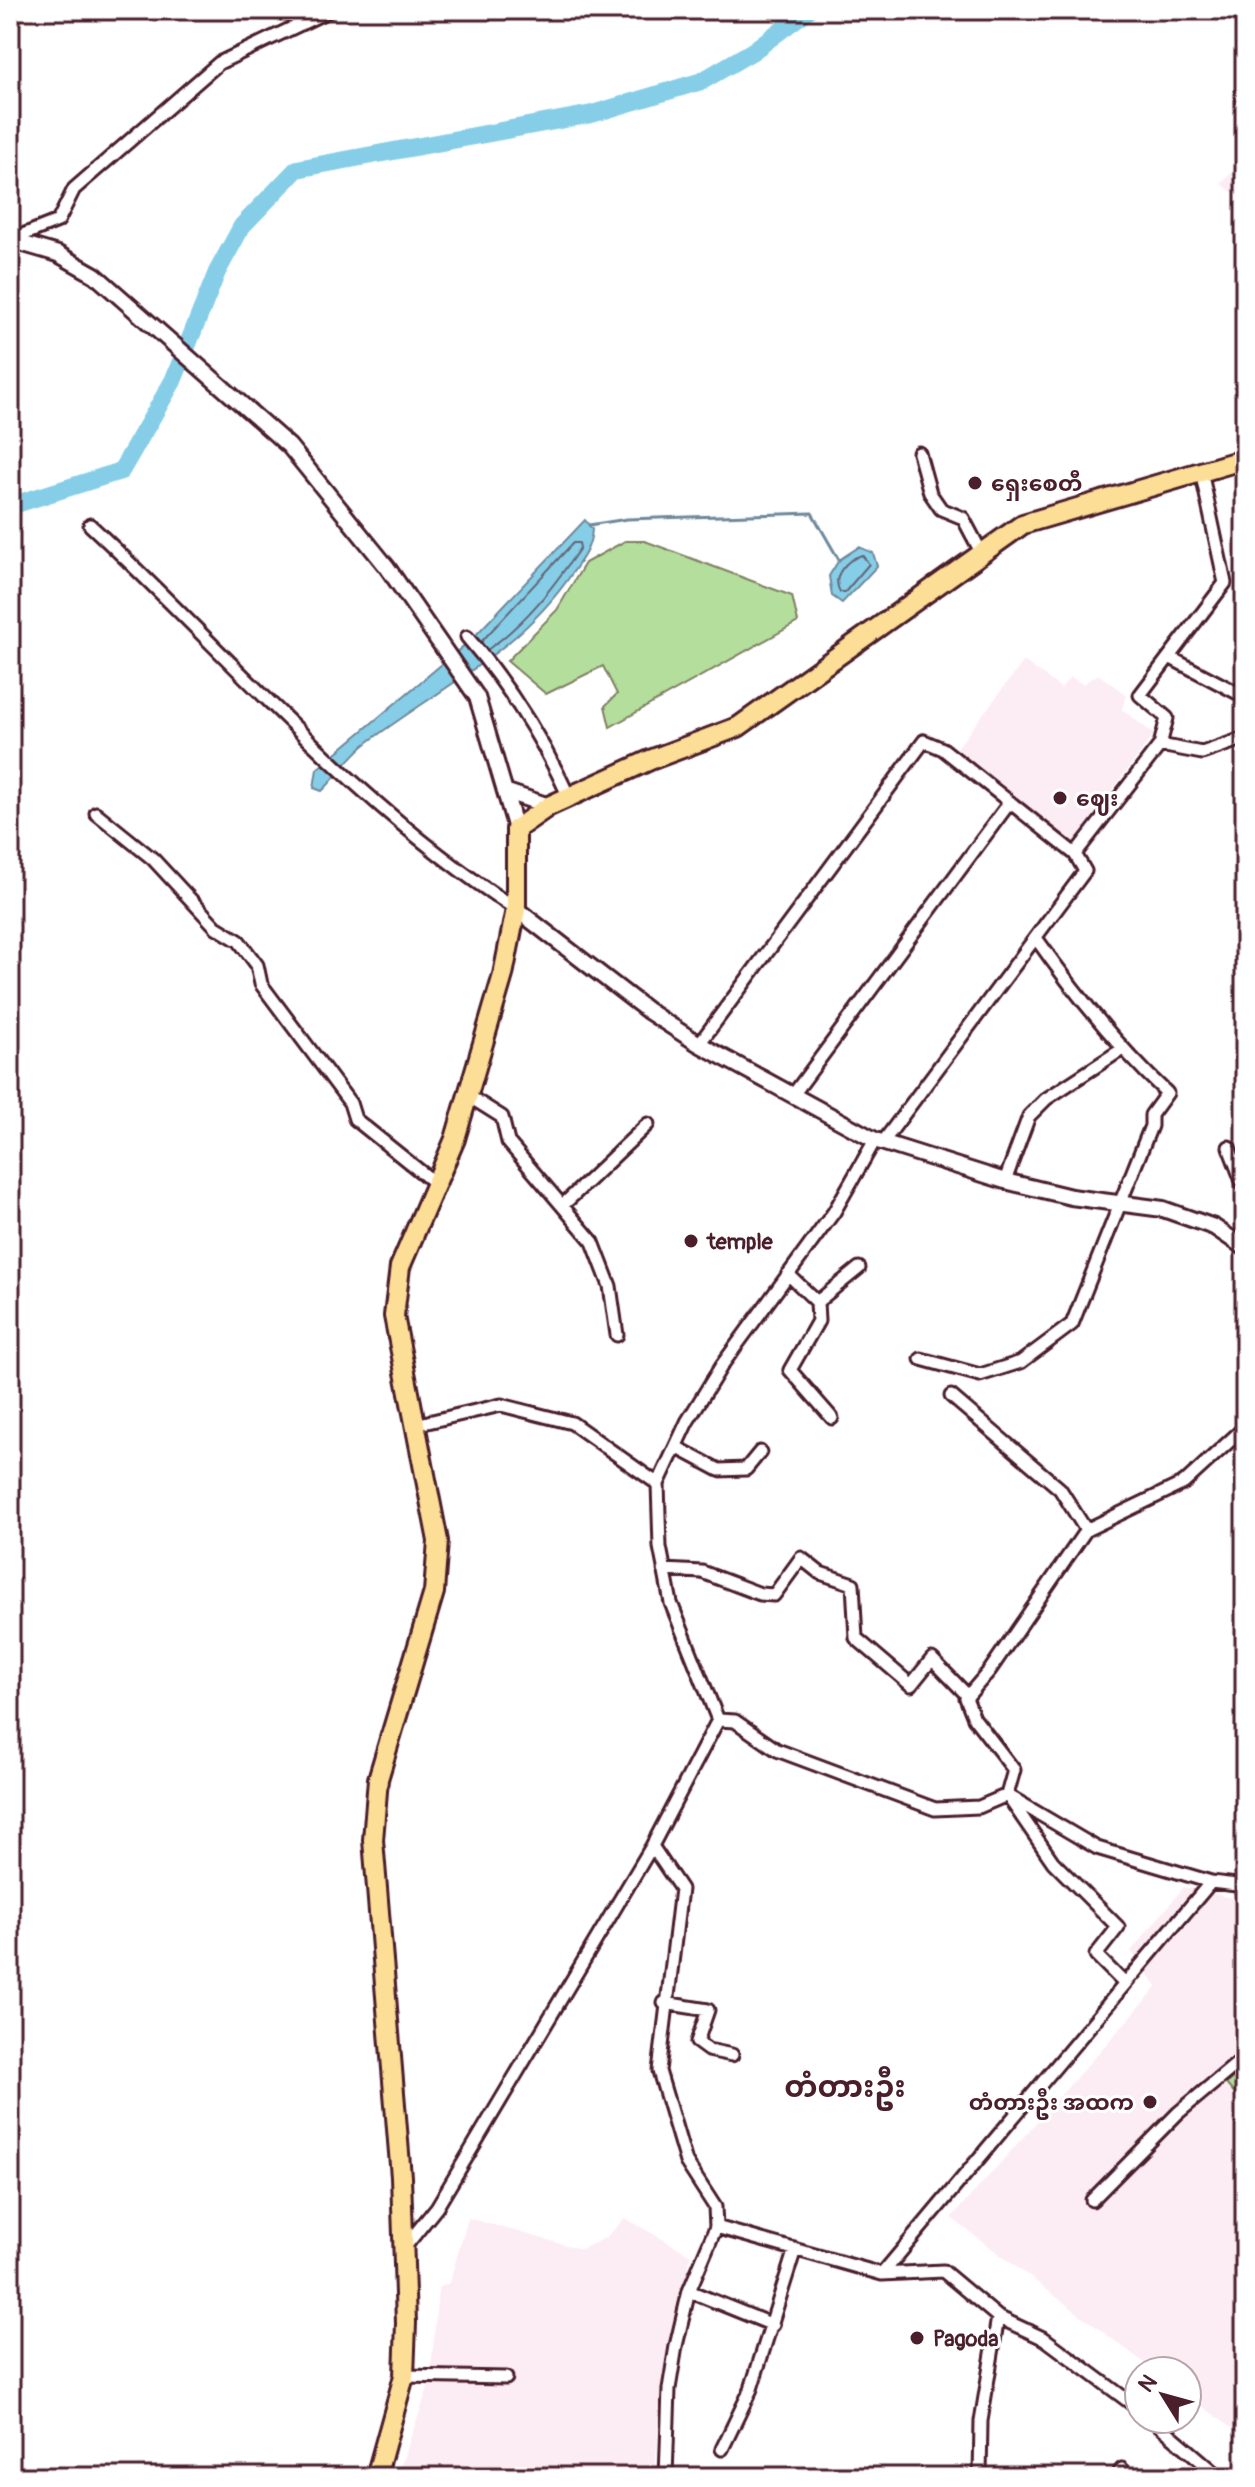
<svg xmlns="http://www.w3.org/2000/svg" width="1255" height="2487" viewBox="0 0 1255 2487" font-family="Pangolin,'Noto Sans Myanmar',sans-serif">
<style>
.built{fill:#fcedf5}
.green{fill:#b4de9b;stroke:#7f7e63;stroke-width:2}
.water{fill:#86cee7;stroke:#6e889c;stroke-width:2}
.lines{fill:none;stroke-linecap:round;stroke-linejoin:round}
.shore{stroke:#626576;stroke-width:2}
.stream{stroke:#6e889c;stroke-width:3}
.river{stroke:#86cee7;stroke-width:18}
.minor-casing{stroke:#4a1f2b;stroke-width:17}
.tertiary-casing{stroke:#4a1f2b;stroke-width:20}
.trunk-casing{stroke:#4a1f2b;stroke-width:24}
.minor{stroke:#fff;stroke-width:11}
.tertiary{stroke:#fff;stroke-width:14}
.trunk{stroke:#fcde96;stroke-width:18}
.poi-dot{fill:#4a1f2b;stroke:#fff;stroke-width:3}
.labels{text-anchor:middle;stroke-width:6;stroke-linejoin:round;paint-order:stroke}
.poi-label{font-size:22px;font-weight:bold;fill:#4a1f2b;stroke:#fff;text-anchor:start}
.district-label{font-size:30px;font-weight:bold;fill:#4a1f2b;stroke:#fff}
</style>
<rect width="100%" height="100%" fill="#fff"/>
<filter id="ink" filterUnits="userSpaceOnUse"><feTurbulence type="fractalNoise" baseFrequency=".0125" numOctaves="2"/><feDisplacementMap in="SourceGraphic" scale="16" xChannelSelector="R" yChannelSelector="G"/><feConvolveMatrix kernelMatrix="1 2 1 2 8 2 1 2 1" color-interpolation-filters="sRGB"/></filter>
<g filter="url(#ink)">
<path class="built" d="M1245,158V201L1221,184Z
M1024,661L1061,688L1070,677L1083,684L1098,674L1127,695L1122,709L1154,734L1071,846L956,749Z
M1184,1887L1245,1901V2438L1187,2395V2371H1155L951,2218L1157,1987L1131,1951Z
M468,2218L581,2249L605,2238L625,2218L691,2255L662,2394L654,2477H397L430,2381L438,2288L449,2283Z"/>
<path class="green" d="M625,541H645L792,596L798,622L610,727L605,706L617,694L603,666L546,694L507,661L557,610L585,563Z
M1245,2067V2106L1226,2084Z"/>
<path class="water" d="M585,520L592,529C591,547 583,558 573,572C520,651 441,687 368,742C349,756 339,775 322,791L314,788L317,769L473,638Z
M859,547L873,553L877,566L842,603L832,596L829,576L839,560Z"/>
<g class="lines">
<path class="shore" d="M862,555L869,564L845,592H840C831,576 846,560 862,555Z
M481,642L573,543H579L580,548C553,587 527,622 487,650"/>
<path class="stream" d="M589,525L627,519L812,513L839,560"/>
<path class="river" d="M10,506L121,471L173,381L217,272L242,226L297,169L592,114L702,81L753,51L808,10"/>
<defs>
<path id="minor" d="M10,240L58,221L74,189L219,63L330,10
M919,453L930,493L941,509L963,518L981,552
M90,525C229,654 355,806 516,909
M467,637C508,685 543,740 569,797
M1169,657L1245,697
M1160,745L1202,753L1245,738
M96,813L153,859L216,927L239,941L257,965L261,984L350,1103L355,1119L436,1184
M699,1044L924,741L943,749L1075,854
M467,1095L502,1117L508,1142L593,1242L610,1286L617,1335
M793,1095L1010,802
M883,1142L1085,871L1075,854L1160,745L1167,718L1140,695L1225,583L1201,471
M1229,1147L1245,1189
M1005,1181L1029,1116L1046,1099L1121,1050
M564,1204L648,1124
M788,1274L817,1302L818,1321L790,1370L832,1418
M817,1302L859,1268
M921,1359L980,1375L1021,1362L1072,1324L1151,1126V1115L1167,1093C1117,1046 1076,995 1036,938
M951,1396L1060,1489L1086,1530
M415,1425L501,1405L572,1423L658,1484
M676,1447L719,1470L746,1469L760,1452
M664,1570L702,1572L760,1594L774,1595L801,1558L820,1573L853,1584L856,1638L911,1685L932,1659L968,1696
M718,1720L735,1721L777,1750L935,1809L979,1807L1007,1795L1097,1848L1211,1882L1245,1886
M652,1846L681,1889L659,2071L686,2162L715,2207L716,2227L689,2291L676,2346L669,2389L666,2477
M1125,1984L1211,1882
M664,2003L708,2010L697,2042L708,2050L732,2055
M1092,2200L1178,2113L1245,2057
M716,2227L882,2274L943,2271L998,2317L981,2421L980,2477
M404,2248L437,2207L652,1846L718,1720L671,1603L660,1547L658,1484L687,1422L722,1365L834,1212L875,1140
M882,2274L1125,1984L1096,1955L1118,1927L1053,1862L1007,1795L1014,1770L974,1718L966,1698L990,1670L1086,1530L1184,1483L1245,1427
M689,2291L773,2325
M998,2317L1045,2339L1139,2409
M404,2376L506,2378
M1152,2419L1220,2477
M722,2449L751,2389L795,2249
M1116,2477L1122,2469"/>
<path id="tertiary" d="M10,240L58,254L95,275L289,446L387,567L477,697L516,829
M507,792L549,806
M516,909L648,1011L699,1044L875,1140L1005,1181L1071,1197L1163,1209L1214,1227L1245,1248"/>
<path id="trunk" d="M376,2477L404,2376L406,2323L401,2177L373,1840L378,1779L434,1592L438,1541L394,1316L400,1267L455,1139L503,975L516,909V829L549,806L650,760L738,727L1023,524L1245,459"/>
</defs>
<use href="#minor" class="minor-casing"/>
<use href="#tertiary" class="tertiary-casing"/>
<use href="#trunk" class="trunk-casing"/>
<use href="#minor" class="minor"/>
<use href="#tertiary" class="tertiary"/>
<use href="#trunk" class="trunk"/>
</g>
</g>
<g class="poi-dot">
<circle cx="975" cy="483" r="8"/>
<circle cx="1060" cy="798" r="8"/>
<circle cx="691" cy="1241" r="8"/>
<circle cx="1150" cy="2102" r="8"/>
<circle cx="917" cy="2338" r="8"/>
</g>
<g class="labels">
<g class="poi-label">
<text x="991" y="491">ရှေးစေတီ</text>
<text x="1076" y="806">ဈေး</text>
<text x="707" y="1249">temple</text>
<text x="1134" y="2110" text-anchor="end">တံတားဦး အထက</text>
<text x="933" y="2346">Pagoda</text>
</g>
<g class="district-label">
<text x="845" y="2097">တံတားဦး</text>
</g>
</g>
<rect width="1255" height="2487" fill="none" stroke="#fff" stroke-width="40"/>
<rect x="20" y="20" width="1215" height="2447" fill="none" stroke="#4a1f2b" stroke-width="3" filter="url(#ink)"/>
<g transform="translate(1163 2395) rotate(307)"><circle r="38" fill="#ffffff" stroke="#b7a5aa" stroke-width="2"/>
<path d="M0-6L14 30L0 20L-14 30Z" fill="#4a1f2b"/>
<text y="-12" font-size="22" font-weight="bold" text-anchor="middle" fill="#4a1f2b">N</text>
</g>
</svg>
